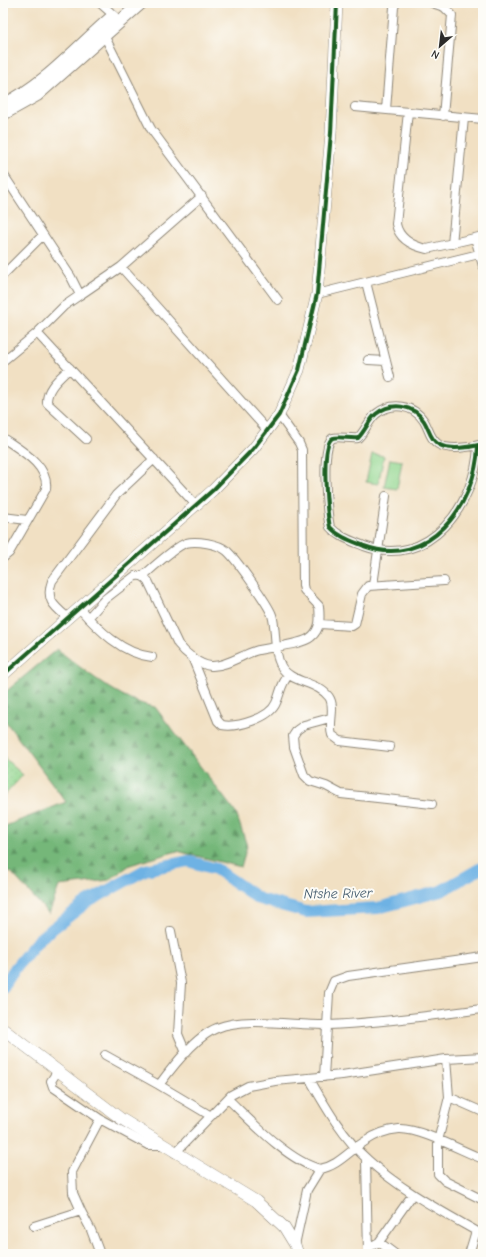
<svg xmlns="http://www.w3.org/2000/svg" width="486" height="1257" viewBox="0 0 486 1257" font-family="'Comic Neue',sans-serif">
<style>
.grass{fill:url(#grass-dots);stroke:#5e805c}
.forest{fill:url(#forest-firs);stroke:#507152}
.pitch{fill:#91d68e;stroke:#5e805c}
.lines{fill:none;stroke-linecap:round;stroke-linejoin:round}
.river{stroke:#6eb2e4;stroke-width:12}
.street-casing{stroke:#8e8677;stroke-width:10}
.secondary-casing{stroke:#8e8677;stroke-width:12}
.primary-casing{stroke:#8e8677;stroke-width:14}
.street{stroke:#fff;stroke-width:8}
.secondary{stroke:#fff;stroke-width:11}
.primary{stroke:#fff;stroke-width:12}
.cycleway-casing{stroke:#fdfcf7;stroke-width:6}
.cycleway{stroke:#1b5e20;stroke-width:4}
.labels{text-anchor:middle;stroke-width:4;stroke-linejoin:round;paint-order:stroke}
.water-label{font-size:14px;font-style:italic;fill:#425a6c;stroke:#fdfcf7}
</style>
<defs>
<pattern id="grass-dots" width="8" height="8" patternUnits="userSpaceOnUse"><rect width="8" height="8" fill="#91d68e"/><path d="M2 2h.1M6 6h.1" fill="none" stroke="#7db87b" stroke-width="1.8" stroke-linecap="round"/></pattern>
<pattern id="forest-firs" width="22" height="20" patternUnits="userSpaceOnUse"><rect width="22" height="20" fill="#74b779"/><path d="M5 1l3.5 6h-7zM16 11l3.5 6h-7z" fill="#5f9563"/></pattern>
</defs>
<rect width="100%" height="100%" fill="#fdfcf7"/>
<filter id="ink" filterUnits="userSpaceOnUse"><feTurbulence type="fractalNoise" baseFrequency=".025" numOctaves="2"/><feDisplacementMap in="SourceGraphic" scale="8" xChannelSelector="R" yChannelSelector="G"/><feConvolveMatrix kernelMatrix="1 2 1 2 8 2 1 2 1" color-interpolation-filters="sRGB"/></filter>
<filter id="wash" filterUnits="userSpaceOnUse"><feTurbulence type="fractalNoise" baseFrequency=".012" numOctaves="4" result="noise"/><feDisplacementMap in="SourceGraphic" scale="16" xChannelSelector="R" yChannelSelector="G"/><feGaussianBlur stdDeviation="0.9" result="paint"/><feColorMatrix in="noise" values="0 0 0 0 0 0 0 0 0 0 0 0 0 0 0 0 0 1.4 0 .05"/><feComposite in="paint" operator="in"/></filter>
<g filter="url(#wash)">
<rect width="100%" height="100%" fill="#f1e0c3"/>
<path class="grass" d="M3,757L23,775L3,797Z"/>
<path class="forest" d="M57,649C82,669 123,702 155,707L236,813L247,846L241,867L177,851L130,865L109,880L59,886L49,914L11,872L3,874V827L66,802L3,718V694Z"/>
<path class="pitch" d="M372,454L384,456L378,484L366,482Z
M390,459L402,461L397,489L384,487Z"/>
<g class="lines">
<path class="river" d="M3,987L16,967L39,939L86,903L145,870L188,861L216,869L259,899L306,912L378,908L441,891L483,867"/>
</g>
</g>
<g filter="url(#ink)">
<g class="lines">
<defs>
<path id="street" d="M100,3L118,19
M432,3L444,7L452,15L443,116
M104,35L151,129L278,300
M355,107L483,119
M386,110L394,7L396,3
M408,112L396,224C399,239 413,246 427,249L483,236
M3,174L71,277L80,295L64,306L37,333L196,505
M475,238L483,266
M452,244L464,118
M121,267L268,431
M3,275L43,235
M366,282L390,377
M317,294L483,253
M80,295L121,267L202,196
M368,360L386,361
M3,361L37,333
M70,368C60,378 46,388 47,403L86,439
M3,438C20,450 49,465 46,489L9,553L3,558
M478,446C476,504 429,570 364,546C352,541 339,537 330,527C327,514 320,443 333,438C338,436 351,439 358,438C365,431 369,420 376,414C391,402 413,404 424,421C429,429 430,439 438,444C448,451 472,447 483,444
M3,517L27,520
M143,576C152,568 176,546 186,543C196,540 219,544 227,551C236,559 268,604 272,615C277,631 273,651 281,666C290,683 317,681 329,697C336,707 328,724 332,735L340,741L390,747
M373,585L386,496
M79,608C98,629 122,654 152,657
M68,618C54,606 45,600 52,581L116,495L154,459
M88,618L105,599L135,576C141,575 144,576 148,581L178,644C185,653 199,665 211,666C225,667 242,655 255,651C269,647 302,645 311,637C321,629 320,618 319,606L304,590L303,585L302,450L299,443L279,415
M320,624L352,626L355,624L362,594L368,586L444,581
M192,657L218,721L222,725C237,728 270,718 276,703C281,693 280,684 289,675
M330,718L304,725L297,730L293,736L294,747L304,775L310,781L326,786L341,794L432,804
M171,931L181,983L178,1034L186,1053
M105,1055L159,1085L211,1116
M446,1059L449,1097L438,1141V1174L445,1181L483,1200
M57,1072L51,1081L53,1087L100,1119L72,1172L73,1193L81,1211
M324,1077L329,993L334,981L348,976L483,957
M309,1078C325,1106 343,1138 368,1160C402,1191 443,1212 483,1235
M159,1085C173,1066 196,1036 217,1028C247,1016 296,1026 329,1025C381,1023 432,1015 483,1009
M449,1097L483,1112
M228,1099C251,1121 288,1161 320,1169C338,1166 349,1151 364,1142C374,1135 387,1130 399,1129C420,1128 462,1151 483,1159
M100,1119L148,1145H161
M175,1153L231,1095L248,1086L275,1081L342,1075L446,1059L483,1057
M366,1159L368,1254
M34,1226L81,1211L91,1230L100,1254
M379,1242L395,1254
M295,1245L307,1190L320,1169
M368,1248L379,1242L413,1194
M469,1254L476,1231"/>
<path id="secondary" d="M3,675L213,490L253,449L279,415L299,370L317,294L331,133L337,3
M3,1029L120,1118L256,1201L284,1227L295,1245L298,1254"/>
<path id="primary" d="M3,105C45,85 77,47 112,17
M3,114L37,95L141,3"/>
</defs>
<use href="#street" class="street-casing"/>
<use href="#secondary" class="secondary-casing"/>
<use href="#primary" class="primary-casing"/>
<use href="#street" class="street"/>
<use href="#secondary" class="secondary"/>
<use href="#primary" class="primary"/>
<defs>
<path id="cycleway" d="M478,446C476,504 429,570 364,546C352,541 339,537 330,527C327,514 320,443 333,438C338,436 351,439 358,438C365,431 369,420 376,414C391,402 413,404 424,421C429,429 430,439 438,444C448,451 472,447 483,444
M3,675L213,490L253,449L279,415L299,370L317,294L331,133L337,3"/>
</defs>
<use href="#cycleway" class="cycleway-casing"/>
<use href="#cycleway" class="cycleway"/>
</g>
</g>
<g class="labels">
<g class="water-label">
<text transform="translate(338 893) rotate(-1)" y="5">Ntshe River</text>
</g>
</g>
<rect width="486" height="1257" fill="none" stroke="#fdfcf7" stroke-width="16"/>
<g transform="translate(440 46) rotate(208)" stroke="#fdfcf7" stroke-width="3" paint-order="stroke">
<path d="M0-3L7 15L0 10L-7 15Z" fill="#2b2b2b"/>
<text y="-6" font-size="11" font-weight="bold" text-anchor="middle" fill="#2b2b2b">N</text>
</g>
</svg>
